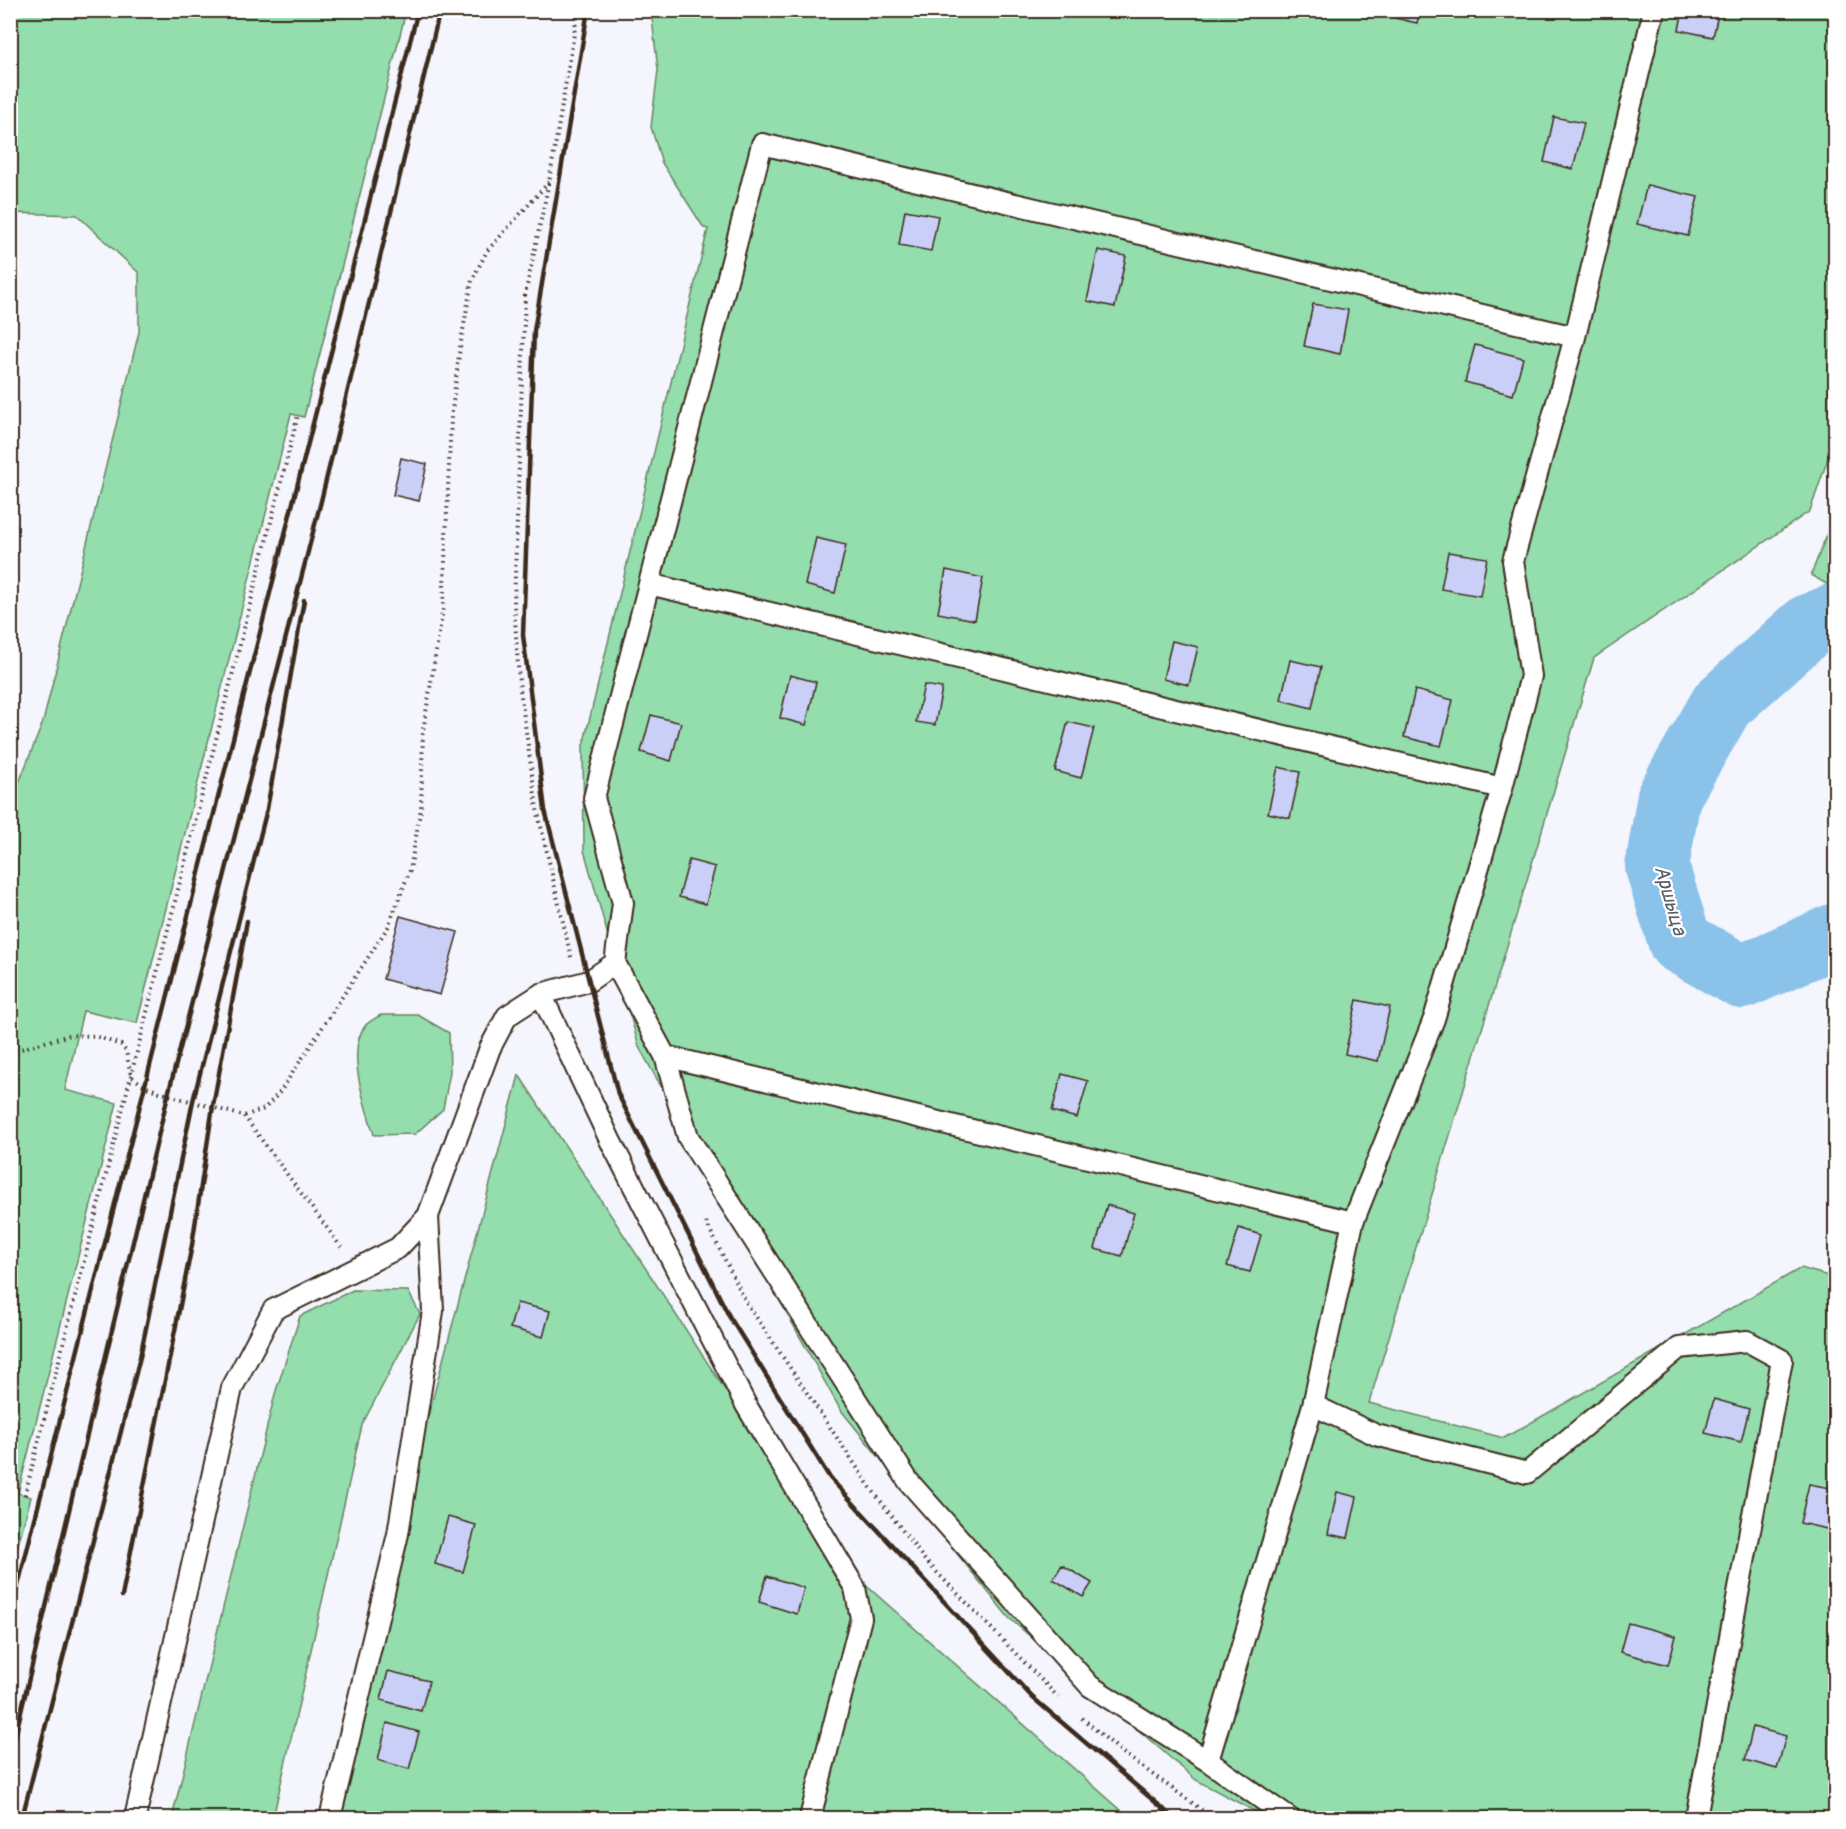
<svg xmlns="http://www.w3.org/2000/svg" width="1846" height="1829" viewBox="0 0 1846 1829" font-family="Pangolin,sans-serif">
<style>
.green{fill:#94ddac;stroke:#688465;stroke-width:1.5}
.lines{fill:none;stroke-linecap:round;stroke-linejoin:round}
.river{stroke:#8bc2e9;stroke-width:64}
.building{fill:#c9cff7;stroke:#3b2a1e;stroke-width:1.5}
.lane-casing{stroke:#3b2a1e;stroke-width:24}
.path{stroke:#3b2a1e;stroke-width:4;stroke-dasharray:1.5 4.5;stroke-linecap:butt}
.lane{stroke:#fff;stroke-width:20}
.rail{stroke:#3b2a1e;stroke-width:4.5}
.labels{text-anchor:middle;stroke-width:4.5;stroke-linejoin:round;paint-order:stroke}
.water-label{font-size:20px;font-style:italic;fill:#575f65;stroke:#fff}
</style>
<rect width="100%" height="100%" fill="#f4f5fd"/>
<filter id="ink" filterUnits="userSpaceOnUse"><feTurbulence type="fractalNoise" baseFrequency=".0167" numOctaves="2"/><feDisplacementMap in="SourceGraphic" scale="12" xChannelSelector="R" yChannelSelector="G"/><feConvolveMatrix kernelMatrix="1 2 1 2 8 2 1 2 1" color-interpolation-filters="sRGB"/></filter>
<g filter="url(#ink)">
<path class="green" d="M651,10L1835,11V438L1810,511L1594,658L1369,1403L1504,1438L1801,1268L1835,1278V1818H1267L1196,1780L1009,1618L840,1409L639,1047L584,850L583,746L708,229L704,228L662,163L651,127L658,70Z
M10,11H406L304,417L291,414L137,1023L83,1011L65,1090L117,1103L18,1493L31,1497L11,1571V803L43,722L139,332V273L77,215L11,213Z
M1835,513V584L1828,585L1811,575Z
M381,1015H418L449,1033L450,1072L443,1109L415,1134L374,1135C366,1107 345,1052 365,1026C369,1021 376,1018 381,1015Z
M519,1075L836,1559L1130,1818H321Z
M353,1290L408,1291L420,1314L362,1425L273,1818H172L275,1394L300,1316Z"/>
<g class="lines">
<path class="river" d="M1836,615L1809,626L1722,704L1669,796L1657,867L1680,942L1742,977L1836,935"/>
</g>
<path class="building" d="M1383,10H1420L1417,23L1382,15Z
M1683,10H1719L1713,37L1679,30Z
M1554,117L1584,123L1573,169L1544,162Z
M1647,185L1698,197L1688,236L1637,224Z
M905,210L938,216L931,251L899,245Z
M1098,250L1126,256L1115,307L1087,301Z
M1313,304L1348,310L1340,354L1304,346Z
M1475,345L1523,358L1513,395L1465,382Z
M401,458L427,464L419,501L393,495Z
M816,538L846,545L835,593L805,585Z
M1448,552L1487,558L1480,596L1441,589Z
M946,570L983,578L975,620L938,613Z
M1172,641L1198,647L1189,685L1163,679Z
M1290,660L1321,667L1312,708L1281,700Z
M790,675L816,682L806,725L780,718Z
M924,685L942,688L935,725L916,722Z
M1415,690L1453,700L1441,746L1404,737Z
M651,715L681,723L671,761L641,752Z
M1068,722L1094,728L1081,778L1055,771Z
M1278,767L1300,772L1290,818L1268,813Z
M689,860L715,867L706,904L679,897Z
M400,916L458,932L440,995L383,979Z
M1357,1000L1390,1007L1378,1061L1345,1054Z
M1062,1074L1088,1081L1077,1118L1052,1111Z
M1107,1205L1134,1213L1122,1256L1095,1249Z
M1239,1228L1261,1235L1250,1272L1227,1266Z
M517,1303L550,1311L543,1337L510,1328Z
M1836,1369V1405L1829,1404Z
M1714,1399L1749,1409L1741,1442L1705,1433Z
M1809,1484L1836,1489V1531L1800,1523Z
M1337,1492L1357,1497L1348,1538L1328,1534Z
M448,1517L476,1525L463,1572L435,1564Z
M1062,1565L1092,1583L1083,1597L1053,1579Z
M767,1576L804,1588L797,1614L759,1602Z
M1628,1623L1676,1636L1668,1665L1620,1652Z
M388,1671L429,1681L421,1711L381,1700Z
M387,1723L419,1732L409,1769L378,1760Z
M1753,1727L1786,1736L1777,1769L1745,1760Z"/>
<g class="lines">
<defs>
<path id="lane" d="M1654,10L1575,337L1513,561L1531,676L1502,788L1434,1019L1353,1222L1313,1405L1376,1435L1527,1473L1679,1348L1747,1341L1782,1360L1696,1818
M649,584L1502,788
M615,963L665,1056L1353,1222
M541,994L610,1140L746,1405L855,1588L861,1618L810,1818
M665,1056L688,1137L909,1482L1090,1686L1208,1761L1289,1818
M1208,1761L1313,1405
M135,1818L232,1388L273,1310L398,1248L428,1216L490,1048L507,1016L541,994L589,981L615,963L623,903L594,798L762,144L1575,337
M330,1818L398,1534L433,1311L428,1216"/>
</defs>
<use href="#lane" class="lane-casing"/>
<path class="path" d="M571,957L537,809L519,682L514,604L525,295L549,182L578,10
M10,1052L70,1035L95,1036L121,1045L126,1051L131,1076L146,1087L168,1095L244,1116L264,1109L280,1092L388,927L410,870L421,808L423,731L443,609L451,418L460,347L472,280L487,251L549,182
M244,1116L341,1247
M706,1222L746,1302L870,1487L924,1559L1058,1697
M25,1495L298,415
M1082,1718L1123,1753L1213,1818"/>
<use href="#lane" class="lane"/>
<path class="rail" d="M588,10L534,331L523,635L545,810L618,1094L729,1316L830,1478L1032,1697L1174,1818
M122,1596L192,1245L213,1106L247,921
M10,1617L418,10
M10,1758L168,1095L321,501L440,10
M22,1818L140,1357L193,1101L267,809L304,600"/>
</g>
</g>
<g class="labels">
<g class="water-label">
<text transform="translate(1671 900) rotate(74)" y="7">Аршыца</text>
</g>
</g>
<rect width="1846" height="1829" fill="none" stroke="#fff" stroke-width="36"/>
<rect x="18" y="18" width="1810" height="1793" fill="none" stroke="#3b2a1e" stroke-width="2" filter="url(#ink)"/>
</svg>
